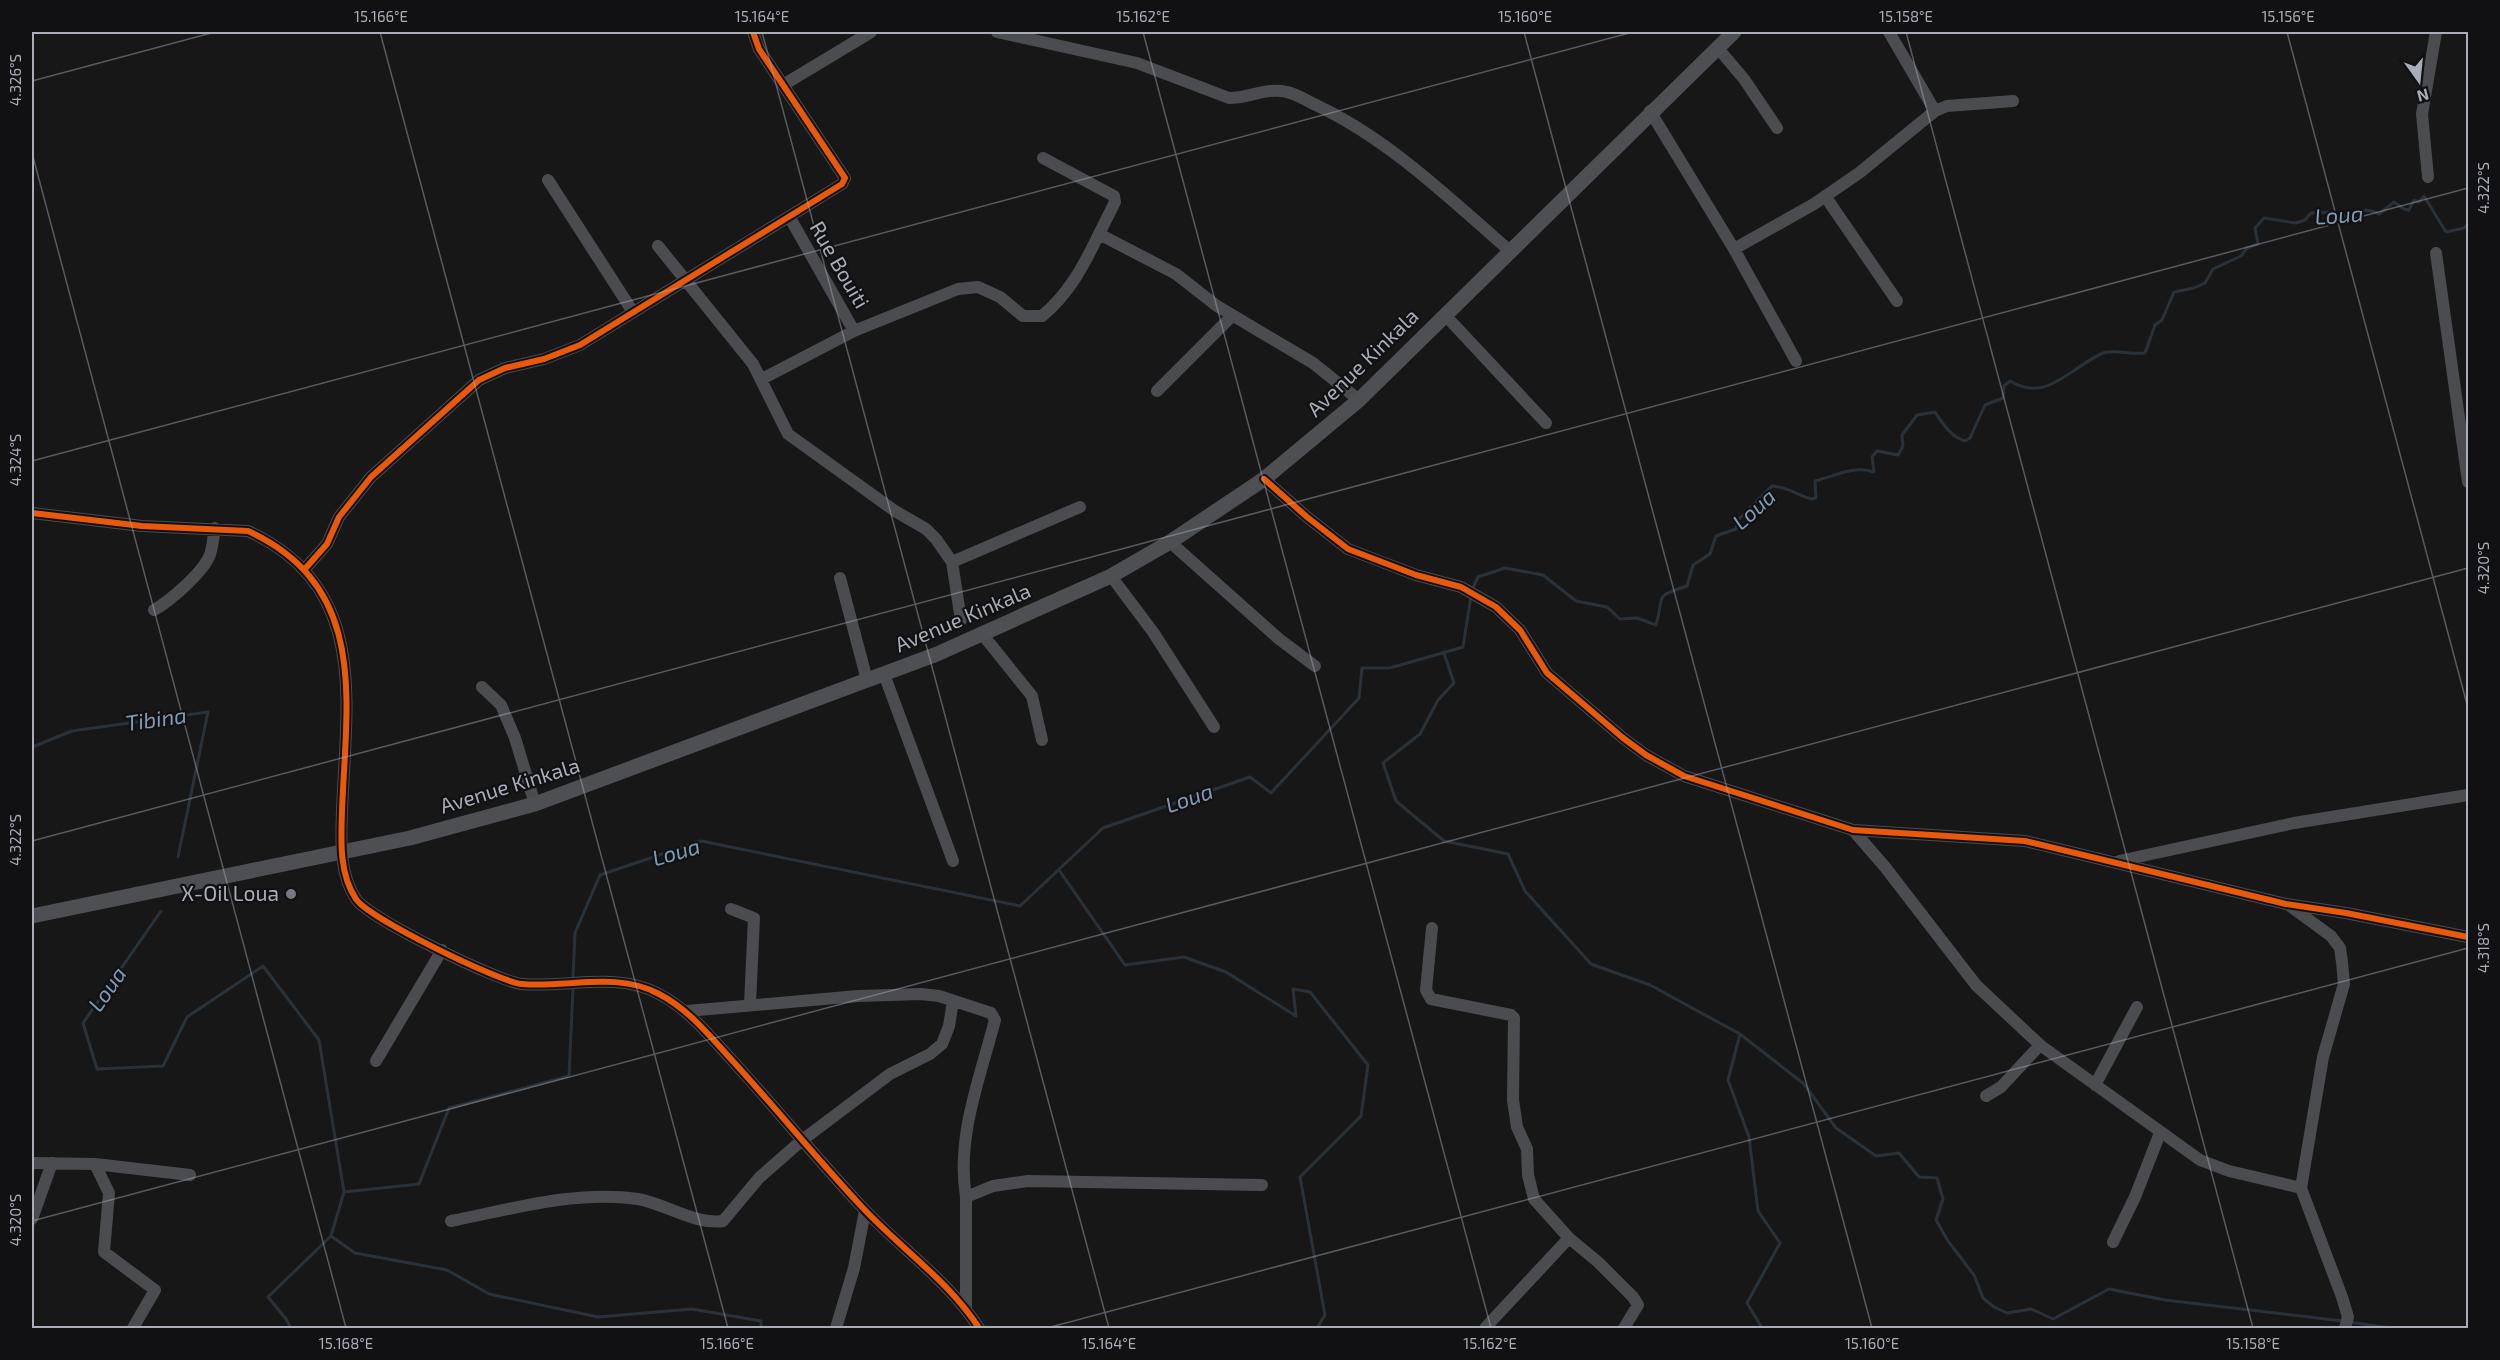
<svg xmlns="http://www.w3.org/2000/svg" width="2500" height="1360" viewBox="0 0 2500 1360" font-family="'Exo 2',sans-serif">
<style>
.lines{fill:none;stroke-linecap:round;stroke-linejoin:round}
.stream{stroke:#2a3239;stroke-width:3}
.minor{stroke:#4b4c50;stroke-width:12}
.major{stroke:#4d4f52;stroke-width:15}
.cycleway-casing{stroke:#111113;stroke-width:10}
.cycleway{stroke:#e8590c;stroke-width:6}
.ticks{fill:none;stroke:#a8adb8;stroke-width:1.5;stroke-opacity:0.45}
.poi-dot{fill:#757880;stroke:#111113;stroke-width:2}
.labels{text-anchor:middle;stroke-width:4.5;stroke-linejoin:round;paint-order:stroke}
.street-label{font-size:21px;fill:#a8adb8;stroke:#111113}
.poi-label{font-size:21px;fill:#a8adb8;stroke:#111113;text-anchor:end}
.water-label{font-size:22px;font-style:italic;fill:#7f9bb3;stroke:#111113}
.neatline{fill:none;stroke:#a8adb8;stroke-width:2}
.ticks-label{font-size:15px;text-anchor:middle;fill:#a8adb8}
</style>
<rect width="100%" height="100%" fill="#171717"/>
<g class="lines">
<path class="stream" d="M1472,590L1478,577L1505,568L1543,575L1576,601L1607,607L1620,619L1637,618L1656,625C1665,594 1653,597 1687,586L1693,565L1710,554L1716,536L1736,529L1737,521L1772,486C1788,487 1797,495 1812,499L1816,498L1815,481C1835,476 1854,465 1874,472L1872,457L1877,451L1898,455L1903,446L1902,435L1917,415L1935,412C1943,424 1950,436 1965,441L1970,438L1985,405L2003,398L2004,386L2010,381C2047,404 2072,366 2103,353C2114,349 2131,355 2145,353L2155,325L2162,320L2174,292L2194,288L2205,283L2213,269L2241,256L2247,248L2258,244L2255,228L2264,218L2296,223L2305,220L2311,213L2331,212L2334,217C2352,217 2362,204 2379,214L2394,202L2404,209L2409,210L2414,200L2419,202L2424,196L2446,232L2464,228L2468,224
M1444,653L1454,683L1438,700L1420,734L1383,763L1396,801L1444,841L1508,854L1525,891L1591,964L1650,985L1740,1034L1728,1080L1749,1137L1758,1211L1780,1243L1747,1303L1762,1328
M32,747L72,731L208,712L178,857
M1059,870L1125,965L1184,957L1226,972L1296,1016L1293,989L1310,992L1368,1065L1361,1116L1300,1177L1325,1315L1317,1328
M161,911L83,1023L97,1069L163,1066L187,1017L263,966L319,1040L344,1192L419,1184L449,1108L569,1076L573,988
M573,978L575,933L600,875L701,841L1020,906L1103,828L1250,777L1271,793L1359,698L1362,668H1390L1463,647L1471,596
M1740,1034L1804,1084L1836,1128L1876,1156L1899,1153L1919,1177L1937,1178L1943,1199L1936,1220L1948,1241L1974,1275L1983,1298L1994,1307L2007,1313L2031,1309L2053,1319L2109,1289L2165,1300L2342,1321
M344,1192L331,1236L355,1253L447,1270L489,1294L598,1317L692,1309L761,1321V1328
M2349,1322L2391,1328
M291,1328L286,1319L268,1297L331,1236"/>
<path class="minor" d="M997,32L1137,63L1229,98C1249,98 1267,87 1287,92C1297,94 1307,101 1316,105C1390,140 1449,198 1510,251
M1717,47L1744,79L1777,128
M783,85L871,32
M1650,111L1734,249L1796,361
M1935,111L1947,106L2013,101
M1043,158L1114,196L1115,202L1099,234
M2428,177L2422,114L2436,32
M548,180L633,312
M1825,196L1897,301
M790,218L854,331
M658,246L753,364L788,434L895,511L926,529L936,539L952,562L961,620
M1734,249L1814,204L1859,173L1935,111L1889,32
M2436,253L2468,482
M1445,315L1546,423
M762,379L854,331L958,289L978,287L1000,297L1023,316H1042C1069,294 1084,265 1099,234L1176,274L1217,306L1313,363L1359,400
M1157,391L1232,316
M1264,479L1307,517L1348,549L1416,575L1461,587L1496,607L1520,630L1547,673L1623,738L1646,755L1684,776L1853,830L2025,841L2286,904L2346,913L2468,937
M32,513L142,526L248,531C370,587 346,702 342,811C341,840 339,874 356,899C368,918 499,982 522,984C567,988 617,971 659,994C688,1009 708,1034 730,1058C775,1107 817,1159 862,1207C901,1249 948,1280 979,1328
M1170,542L1279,639L1315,666
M952,562L1080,507
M304,570L327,544L339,517L371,477L479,380L505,368L544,359L580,345L842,184L845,178L759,49L753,32
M1111,576L1153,632L1214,727
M840,578L867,680
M154,610C170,601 201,574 209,557C213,548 213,537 215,528
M983,635L1032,696L1042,740
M884,674L953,861
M482,687L501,705L515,738L535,804
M1853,830L1885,867L1976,985L2040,1045L2200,1160L2229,1171L2301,1188
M2119,861L2294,823L2468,795
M2290,906L2331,936L2340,948L2342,962L2344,984L2323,1057L2301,1188L2342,1297L2348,1317L2345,1328
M731,909L754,918L750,1004
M1432,928L1426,990L1431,999L1511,1015L1514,1018L1513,1100L1517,1127L1527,1149L1528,1175L1534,1199L1569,1238L1598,1262L1633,1297L1638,1305L1624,1328
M687,1011L858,996L921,994L939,996L991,1013L995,1020C980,1078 956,1137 966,1197
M376,1061L442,950
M2095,1085L2137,1007
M1986,1096L2001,1087L2040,1045
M32,1163L95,1164L190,1175
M95,1164L109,1193L104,1252L155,1290L133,1328
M32,1219L52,1163
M451,1221C512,1209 576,1190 638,1199C666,1204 695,1225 723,1221L759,1178L801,1141L890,1074L930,1054L942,1044L949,1026L953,1001
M2113,1242L2135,1197L2160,1133
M966,1309V1197L993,1186L1028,1181L1262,1185
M836,1328L854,1268L865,1211
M1485,1328L1569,1238"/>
<path class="major" d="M32,916L410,838L535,804L937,654L1111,576L1170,542L1264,479L1359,400L1734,32"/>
<defs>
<path id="cycleway" d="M1264,479L1307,517L1348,549L1416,575L1461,587L1496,607L1520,630L1547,673L1623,738L1646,755L1684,776L1853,830L2025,841L2286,904L2346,913L2468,937
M32,513L142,526L248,531C370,587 346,702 342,811C341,840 339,874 356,899C368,918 499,982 522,984C567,988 617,971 659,994C688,1009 708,1034 730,1058C775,1107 817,1159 862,1207C901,1249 948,1280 979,1328
M304,570L327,544L339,517L371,477L479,380L505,368L544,359L580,345L842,184L845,178L759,49L753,32"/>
</defs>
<use href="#cycleway" class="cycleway-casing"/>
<use href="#cycleway" class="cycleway"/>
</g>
<path class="ticks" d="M380,32L728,1328M762,32L1109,1328M1143,32L1491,1328M1524,32L1872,1328M1906,32L2253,1328M2287,32L2468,708M32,81L215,32M32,153L346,1328M32,461L1633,32M32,841L2468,188M32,1221L2468,568M1047,1328L2468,948M2465,1328L2468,1327"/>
<circle class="poi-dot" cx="291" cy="894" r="6"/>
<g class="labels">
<g class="street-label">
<text transform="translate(839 265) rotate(60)" y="7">Rue Bouiti</text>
<text transform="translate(1363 363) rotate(-44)" y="7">Avenue Kinkala</text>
<text transform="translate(963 618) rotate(-23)" y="7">Avenue Kinkala</text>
<text transform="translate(510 786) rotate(-17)" y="7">Avenue Kinkala</text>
</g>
<g class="poi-label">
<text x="279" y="901">X-Oil Loua</text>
</g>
<g class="water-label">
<text transform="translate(2339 215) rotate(-4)" y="8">Loua</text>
<text transform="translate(1754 509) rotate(-42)" y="8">Loua</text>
<text transform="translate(156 719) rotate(-8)" y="8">Tibina</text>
<text transform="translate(1189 798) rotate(-19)" y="8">Loua</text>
<text transform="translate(676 852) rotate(-16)" y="8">Loua</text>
<text transform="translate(107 989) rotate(-55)" y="8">Loua</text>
</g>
</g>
<rect width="2500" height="1360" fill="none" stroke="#111113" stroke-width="66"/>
<g transform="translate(2419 81) rotate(165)" stroke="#111113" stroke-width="4.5" paint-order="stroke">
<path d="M0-4.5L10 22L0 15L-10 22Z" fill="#a8adb8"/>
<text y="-9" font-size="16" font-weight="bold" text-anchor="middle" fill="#a8adb8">N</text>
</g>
<rect x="33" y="33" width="2434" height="1294" class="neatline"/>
<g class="ticks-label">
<text x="381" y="22">15.166°E</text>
<text x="762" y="22">15.164°E</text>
<text x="1143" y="22">15.162°E</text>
<text x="1525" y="22">15.160°E</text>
<text x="1906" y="22">15.158°E</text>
<text x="2288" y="22">15.156°E</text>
<text transform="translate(16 80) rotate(-90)" y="5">4.326°S</text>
<text transform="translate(2484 188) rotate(-90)" y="5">4.322°S</text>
<text transform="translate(16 460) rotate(-90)" y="5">4.324°S</text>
<text transform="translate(2484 568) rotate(-90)" y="5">4.320°S</text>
<text transform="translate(16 840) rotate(-90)" y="5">4.322°S</text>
<text transform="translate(2484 948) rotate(-90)" y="5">4.318°S</text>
<text transform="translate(16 1220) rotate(-90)" y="5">4.320°S</text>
<text x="346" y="1349">15.168°E</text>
<text x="727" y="1349">15.166°E</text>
<text x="1109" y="1349">15.164°E</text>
<text x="1490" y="1349">15.162°E</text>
<text x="1872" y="1349">15.160°E</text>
<text x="2253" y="1349">15.158°E</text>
</g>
</svg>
